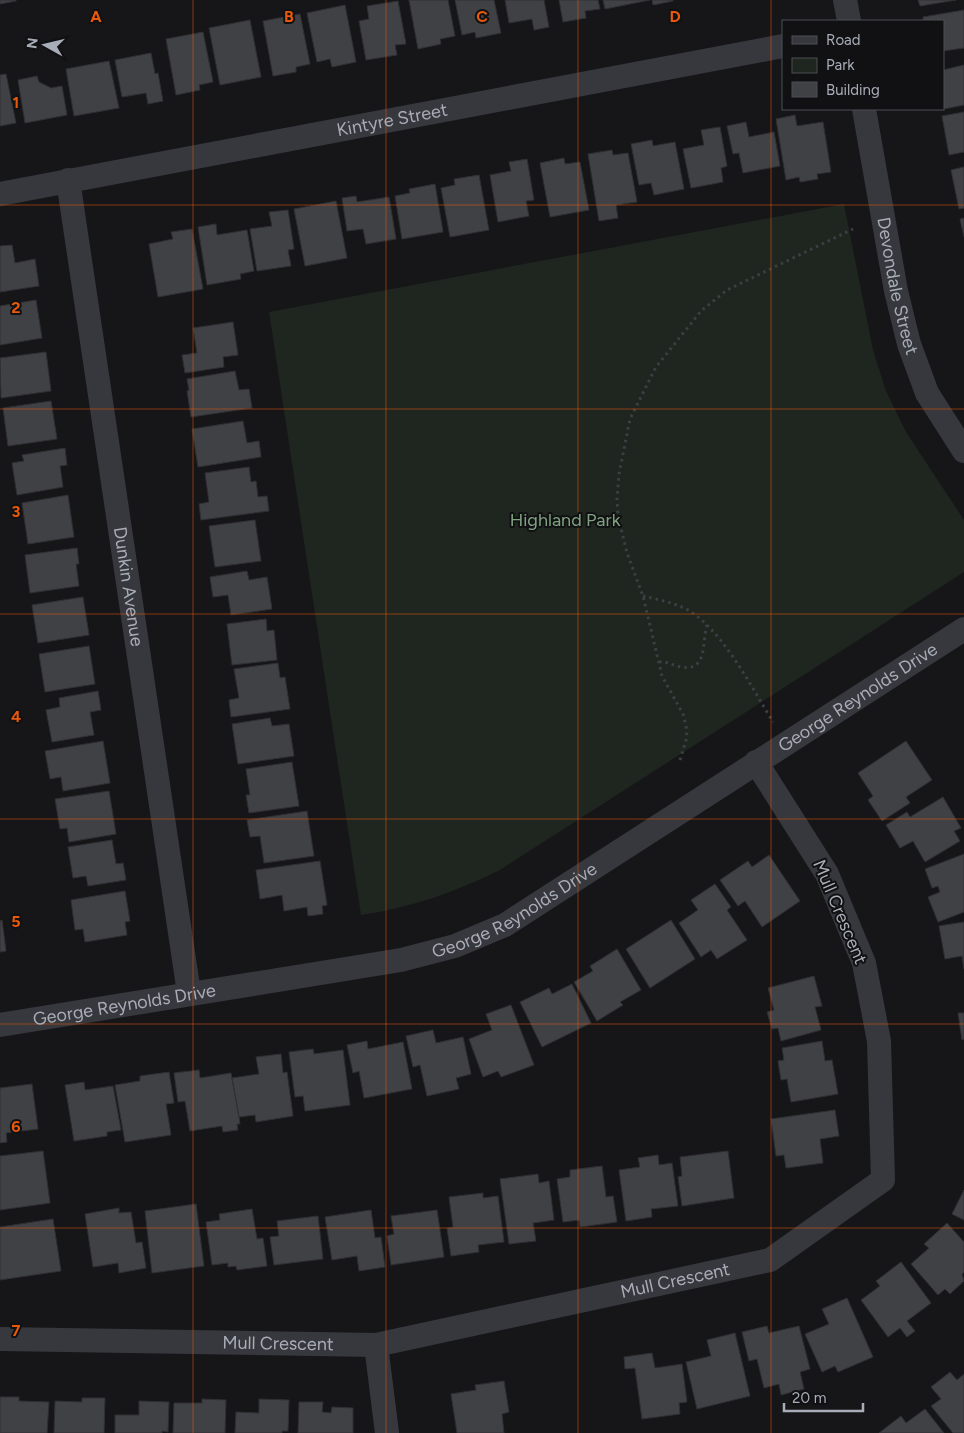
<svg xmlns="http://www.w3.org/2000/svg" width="964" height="1433" viewBox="0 0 964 1433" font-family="Figtree,sans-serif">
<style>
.green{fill:#1e261f}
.building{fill:#404145;stroke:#303034}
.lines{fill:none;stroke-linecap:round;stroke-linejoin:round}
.path{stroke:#3d3f44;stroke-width:3;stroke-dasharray:2.5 4;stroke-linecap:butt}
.minor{stroke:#37383d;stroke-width:24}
.grid{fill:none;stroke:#e8590c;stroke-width:1;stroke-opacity:0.55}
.labels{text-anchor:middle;stroke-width:4;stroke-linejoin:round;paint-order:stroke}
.street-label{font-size:18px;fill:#a8adb8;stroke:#111113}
.park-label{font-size:18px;fill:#7fa381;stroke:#111113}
.grid-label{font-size:16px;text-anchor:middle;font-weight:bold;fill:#e8590c;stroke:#111113;stroke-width:4;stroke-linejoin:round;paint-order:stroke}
</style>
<rect width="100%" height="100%" fill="#161618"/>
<path class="green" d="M844,204L873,350L886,391L906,432L964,520V572L500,870C456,892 410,908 361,915L269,312Z"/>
<path class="building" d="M0,0H16V1L0,4Z
M409,0H448L455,36L440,39L441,44L418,49Z
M455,0H494L501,33L476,38L475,32L462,35Z
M505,0H544L549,27L534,30L532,19L509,23Z
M559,0H598L600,9L585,11L586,18L563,22Z
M603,0H650L605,9Z
M652,0H673V1L653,5Z
M918,0H956L920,6Z
M398,1L406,44L395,45L397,55L366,60L359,21L369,19L367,6Z
M345,5L356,62L332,67L330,59L317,62L307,13Z
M964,10V48L943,51V21H923V17Z
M300,14L310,64L296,67V72L273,76L263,21Z
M250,20L261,77L220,85L209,28Z
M203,32L213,82L199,85L200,90L176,95L166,39Z
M151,53L155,74L158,73L163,101L148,104L146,93L122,97L115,60Z
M109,61L119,108L74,116L66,69Z
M964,65V105L939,110L938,109H943V70Z
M6,74L16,123L0,126V75Z
M37,76L39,82L51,88L62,86L67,115L25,123L18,80Z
M964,112V152L949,155L942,116Z
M795,115L797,126L823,122L831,172L817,174L818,179L800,182L799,177L786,180L776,119Z
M746,122L749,137L774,132L780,166L743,173L739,153L733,154L727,126Z
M720,127L727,166L721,168L723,182L691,188L683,149L704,145L701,130Z
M652,140L653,146L675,142L684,189L654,195L651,183L639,185L631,144Z
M612,150L613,155L628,153L637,202L616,205L618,218L599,221L588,154Z
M564,158L565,164L580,162L589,210L550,217L540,163Z
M527,159L534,200L526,201L529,216L498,222L490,175L511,171L509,162Z
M964,167V208L959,209L951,170Z
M479,175L489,230L450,237L441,188L455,185L454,179Z
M435,184L443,232L402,239L395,196L410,193L409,189Z
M356,196L357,202L389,197L396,239L366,244L363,229L347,231L342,198Z
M336,201L347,258L305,266L294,209Z
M288,210L294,249L288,250L291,266L257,271L250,229L272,226L269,212Z
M964,218V237L960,219Z
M216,224L217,235L247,230L254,271L240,274L241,279L207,285L198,227Z
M192,229L203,289L158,297L149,244L173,239L171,232Z
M12,245L15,263L35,259L39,286L0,292V246Z
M36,300L42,338L0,345V306Z
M233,322L238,355L223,357L224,367L185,373L182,355L197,353L193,328Z
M46,352L51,391L1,398L0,358Z
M235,371L239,390L249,389L252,408L191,417L187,391L189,390L187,379Z
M51,401L57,439L8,446L3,408Z
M243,421L247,443L259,441L261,457L198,467L192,429Z
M65,448L67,465L60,466L63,487L17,495L12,463L24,461L22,455Z
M249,467L251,482L256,481L258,497L267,496L269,511L201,520L199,504L209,502L205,473Z
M68,495L74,537L28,544L22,503Z
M255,520L261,561L215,567L209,526Z
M77,548L79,564H76L79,586L30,593L25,555Z
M247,571L249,580L267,577L272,609L231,615L228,595L213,597L210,577Z
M83,597L89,635L38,643L32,605Z
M266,619L267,631L274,630L277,660L232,665L227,624Z
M89,646L95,684L45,692L39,654Z
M278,663L280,678L285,677L290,709L231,717L229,700L239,698L234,669Z
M98,691L101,710L90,712L94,735L52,742L46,710L60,707L59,698Z
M270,718L272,726L289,724L294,756L238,764L232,724Z
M103,741L110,783L63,791L61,777L50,779L45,751Z
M906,741L932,780L906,797L910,803L882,821L868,800L873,796L858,773Z
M292,762L299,806L249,813L246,795H250L246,769Z
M109,791L116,834L69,842L67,828L60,829L55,799Z
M943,797L961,828L954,831L960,841L925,862L913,841L900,848L886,825L907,812L910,817Z
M307,811L314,856L264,863L260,836L250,837L247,820Z
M112,840L116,864L123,863L126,880L88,886L86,876L73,878L68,847Z
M964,854V912L938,922L928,897L940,892L938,886L932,888L925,869Z
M769,855L800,901L762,927L745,901L738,906L720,880L748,861L752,867Z
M320,861L327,905L322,906L323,914L308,916L307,907L284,911L282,895L260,899L256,870Z
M715,884L731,907L727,910L747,940L717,959L711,950L701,957L679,923L698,910L691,900Z
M125,891L130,921L125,922L127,935L85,942L83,929L75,930L71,900Z
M2,920L6,951L0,952V921Z
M671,920L695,959L650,988L626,949Z
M964,922V969L962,956L945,959L939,926Z
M617,949L641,990L620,1002L623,1005L597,1021L574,982L593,971L590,966Z
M814,976L822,1006L815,1007L821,1030L781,1041L778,1028L772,1029L767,1012L774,1010L768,988Z
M572,984L591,1023L542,1047L520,1002L549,988L552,994Z
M511,1005L534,1065L501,1077L498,1071L483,1077L469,1039L492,1030L486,1014Z
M958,1013H964V1039L962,1040Z
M433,1030L436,1043L463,1037L471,1074L456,1078L459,1089L427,1096L420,1065L413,1067L406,1036Z
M367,1041L368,1049L403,1042L412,1089L364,1098L359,1071L353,1073L347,1045Z
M822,1041L825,1061L832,1060L838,1094L791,1102L787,1079L781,1080L778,1061L784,1060L782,1048Z
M313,1049L314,1054L343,1050L350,1105L305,1111L303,1096L295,1097L289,1052Z
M281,1054L283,1073L287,1072L293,1116L256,1122L255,1115L239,1117L232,1078L259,1074L256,1057Z
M199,1070L200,1078L231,1073L239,1117L240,1124H237L238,1130L223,1132L222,1126L190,1131L185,1101L178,1102L174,1073Z
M169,1072L174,1103L166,1104L171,1135L125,1142L115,1085L140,1081V1076Z
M84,1082L85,1090L113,1086L121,1130L107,1132V1136L74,1141L65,1085Z
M32,1084L38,1129L6,1133L7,1142L0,1143V1088Z
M835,1110L839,1136L820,1139L823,1163L786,1168L784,1155L776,1156L771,1119Z
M43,1151L50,1203L0,1210V1156Z
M728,1151L734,1198L682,1206L678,1177L682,1176L680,1157Z
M658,1155L659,1165L672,1163L678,1206L651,1209L652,1217L626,1221L619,1170L640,1167L638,1158Z
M602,1166L606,1197L613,1196L617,1222L580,1227L579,1220L563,1222L557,1179L570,1177V1170Z
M538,1174L539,1183L549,1181L554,1220L533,1223L536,1241L509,1244L500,1179Z
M964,1190V1220L952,1214Z
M483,1193V1198L498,1196L504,1242L478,1245L479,1252L451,1256L447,1228L453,1227L449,1197Z
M196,1204L204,1266L152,1273L145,1211Z
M119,1208V1213L131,1212L136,1243L142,1242L146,1268L119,1273L118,1263L93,1267L85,1214Z
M252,1209L257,1239L263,1238L267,1266L237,1270L236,1266L228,1267V1263L212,1265L206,1222L220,1220L219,1214Z
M371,1210L375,1238L381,1237L385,1267L359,1271L357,1256L332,1260L325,1217Z
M437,1210L444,1257L391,1265L387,1236L394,1234L391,1216Z
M318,1216L323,1259L274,1265L270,1237L279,1236L277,1221Z
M53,1219L61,1271L0,1280V1227Z
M947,1223L964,1242V1272L962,1274L964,1281L950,1294L945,1289L938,1295L911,1264L929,1248L924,1244Z
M901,1262L931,1303L907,1321L915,1331L907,1337L900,1328L888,1337L861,1300L880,1286L876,1281Z
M847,1298L873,1357L838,1372L835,1366L822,1372L805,1334L829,1324L822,1309Z
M767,1326L769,1333L799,1326L810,1369L800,1372L804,1389L781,1395L779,1384L764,1388L757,1359L749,1361L742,1332Z
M735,1333L750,1396L697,1409L686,1362L711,1356L707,1340Z
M652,1353L655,1368L682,1364L687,1402L679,1403L680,1414L642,1419L635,1368L625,1369L624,1357Z
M950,1372L957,1380L964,1374V1433H953L931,1406L941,1399L931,1387Z
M504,1381L509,1412L502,1414L504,1433H457L451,1394L476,1390L475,1385Z
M0,1397H19V1401L49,1402L47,1433H0Z
M82,1398H105L104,1433H54L55,1401L82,1402Z
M202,1399L226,1400L225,1433H173L174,1403H202Z
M259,1399L289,1400L288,1431H282V1433H235L236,1412L259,1413Z
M139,1401L169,1402L168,1432L162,1431V1433H115V1415H139Z
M299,1402H323L322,1412L331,1413L332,1407L353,1408V1433H298Z
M925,1409L944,1433H879L901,1416L906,1423Z"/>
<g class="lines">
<path class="path" d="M643,596C656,599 671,602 684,608C720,625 752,688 773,722
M659,662C668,661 673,666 682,667C708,672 702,640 707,625
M680,760L687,737L686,725L683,714L662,676L643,596L627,553L618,516L617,499L619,474L630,419L656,367L701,311L727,290L853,229"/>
<g class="minor">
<path d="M845,0L849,21"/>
<path id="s1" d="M864,109L896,291L909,344L927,393L964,451"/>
<path id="s2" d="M68,180L189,993"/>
<path id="s3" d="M0,194L783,46"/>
<path id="s4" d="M0,1025L401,960L455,946L505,925L964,629"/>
<path id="s5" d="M0,1339L376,1345L770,1260L883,1180L879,1041L864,963L827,874L756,762"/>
<path d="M376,1345L387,1433"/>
</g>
</g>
<path class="grid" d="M193,0V1433M386,0V1433M578,0V1433M771,0V1433M0,205H964M0,409H964M0,614H964M0,819H964M0,1024H964M0,1228H964"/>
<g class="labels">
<g class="street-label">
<text dy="6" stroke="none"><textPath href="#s3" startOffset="399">Kintyre Street</textPath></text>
<text dy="6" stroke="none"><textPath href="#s1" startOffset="180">Devondale Street</textPath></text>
<text dy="6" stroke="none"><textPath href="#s2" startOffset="411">Dunkin Avenue</textPath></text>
<text dy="6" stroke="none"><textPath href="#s4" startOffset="936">George Reynolds Drive</textPath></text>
<text dy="6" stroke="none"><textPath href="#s4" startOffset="531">George Reynolds Drive</textPath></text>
<text transform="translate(840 912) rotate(67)" y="6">Mull Crescent</text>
<text dy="6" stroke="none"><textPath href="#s4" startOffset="126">George Reynolds Drive</textPath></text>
<text dy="6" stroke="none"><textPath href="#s5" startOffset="682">Mull Crescent</textPath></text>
<text dy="6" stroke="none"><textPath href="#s5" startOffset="278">Mull Crescent</textPath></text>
</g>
<g class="park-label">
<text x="565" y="526">Highland Park</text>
</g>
</g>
<g class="grid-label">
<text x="96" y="22">A</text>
<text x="289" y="22">B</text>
<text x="482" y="22">C</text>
<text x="675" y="22">D</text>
<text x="16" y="108">1</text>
<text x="16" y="313">2</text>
<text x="16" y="517">3</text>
<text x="16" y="722">4</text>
<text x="16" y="927">5</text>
<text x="16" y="1132">6</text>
<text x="16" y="1336">7</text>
</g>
<rect x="782" y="20" width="162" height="90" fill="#111113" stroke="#4d4f55"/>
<rect x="792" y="36" width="25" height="8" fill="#37383d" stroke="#4d4f55"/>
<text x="826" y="45" font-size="15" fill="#a8adb8">Road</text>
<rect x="792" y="58" width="25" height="15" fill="#1e261f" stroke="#4d4f55"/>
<text x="826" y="70" font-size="15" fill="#a8adb8">Park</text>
<rect x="792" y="82" width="25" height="15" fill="#404145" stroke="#4d4f55"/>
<text x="826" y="95" font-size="15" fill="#a8adb8">Building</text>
<g transform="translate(45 45) rotate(278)" stroke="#111113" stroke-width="4" paint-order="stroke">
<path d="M0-4L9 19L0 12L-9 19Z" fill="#a8adb8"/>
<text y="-8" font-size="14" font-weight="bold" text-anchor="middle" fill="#a8adb8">N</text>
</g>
<path d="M784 1403v8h79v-8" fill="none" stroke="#a8adb8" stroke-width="2.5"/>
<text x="792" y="1403" font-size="15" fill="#a8adb8" stroke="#111113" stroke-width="4" paint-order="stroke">20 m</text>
</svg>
